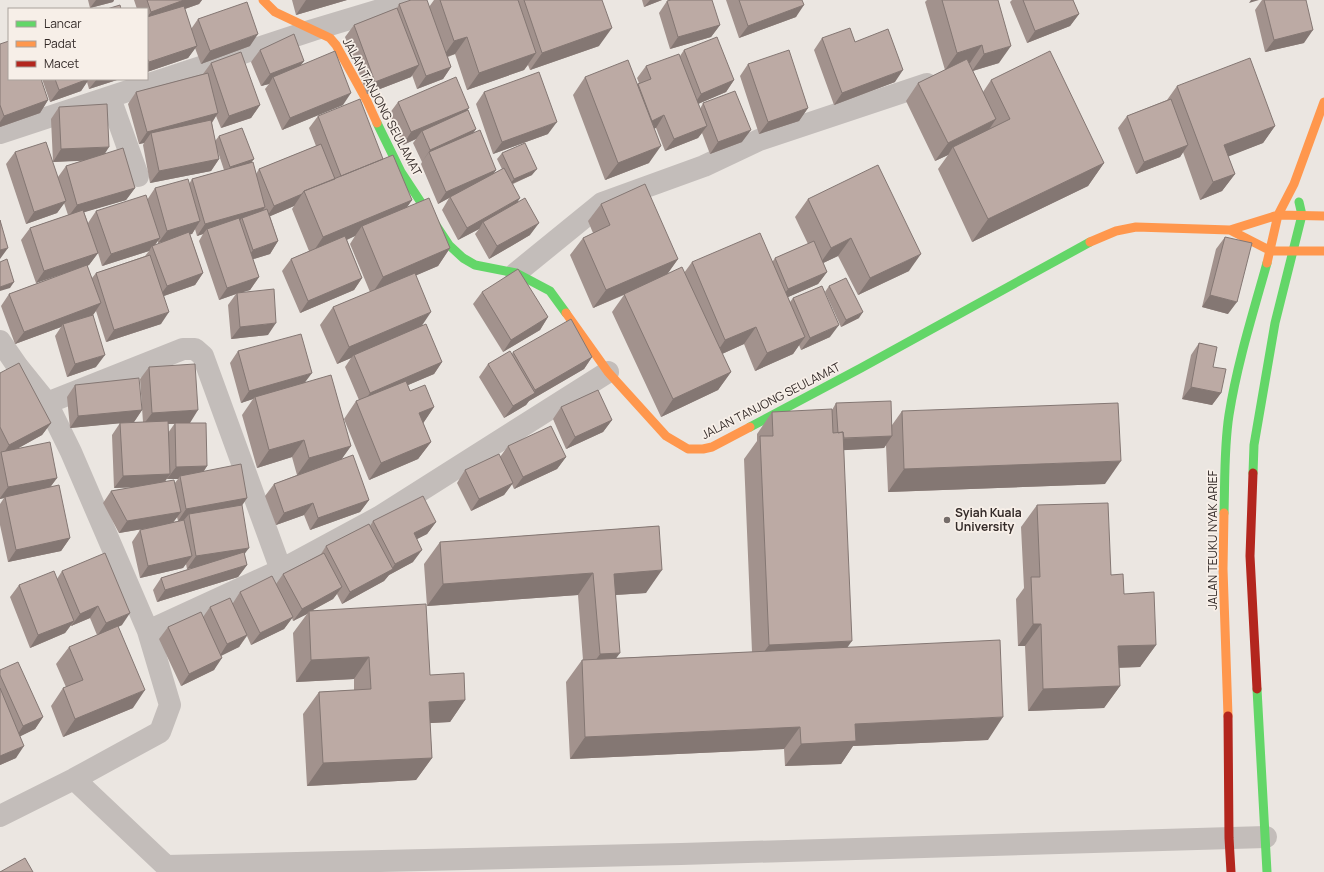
<svg xmlns="http://www.w3.org/2000/svg" width="1324" height="872" viewBox="0 0 1324 872" font-family="Manrope,sans-serif">
<style>
.lines{fill:none;stroke-linecap:round;stroke-linejoin:round}
.street{stroke:#c3bdba;stroke-width:22}
.fast{stroke:#63d668;stroke-width:9}
.slow{stroke:#ff974d;stroke-width:9}
.jam{stroke:#b3261e;stroke-width:9}
.wall{fill:#a2928d;fill-rule:evenodd}
.shaded-wall{fill:#847773}
.building{fill:#bcaaa4;stroke:#847773}
.poi-dot{fill:#746c69;stroke:#f7efe8;stroke-width:1.5}
.labels{text-anchor:middle;stroke-width:3.5;stroke-linejoin:round;paint-order:stroke}
.street-label{font-size:12px;fill:#342b29;stroke:#f7efe8}
.poi-label{font-size:12px;font-weight:bold;fill:#342b29;stroke:#f7efe8;text-anchor:start}
</style>
<rect width="100%" height="100%" fill="#ebe6e1"/>
<g class="lines">
<path class="street" d="M110,98L138,176
M0,133L313,30L413,0
M516,273L602,203L704,166L759,140L927,84
M0,341L18,367L47,403L71,452L148,631L170,705L160,732L74,779L0,816
M47,403L183,349H195L203,356L281,570
M148,631L281,570L379,517L608,372
M74,779L166,866L681,854L1266,837"/>
<path class="fast" d="M377,123L401,172L449,245L463,258L475,265L516,273L550,291L566,313
M750,427L861,368L1090,242
M1253,473L1254,445L1275,323L1302,215L1299,202
M1224,513C1225,480 1224,447 1229,415C1237,364 1253,313 1267,263
M1257,689L1267,872"/>
<path class="slow" d="M263,0L275,12L330,38L336,45L367,101L377,123
M1230,230L1271,251H1324
M1090,242L1116,231L1136,227L1230,230L1278,215L1324,216
M1267,263L1278,215L1294,184L1324,102
M566,313L608,372L666,436L688,449H703L712,447L750,427
M1224,513L1223,569L1228,716"/>
<path class="jam" d="M1253,473L1250,556L1257,689
M1228,716L1229,838L1231,872"/>
</g>
<path class="wall" d="M88,0H114L113,2L90,8Z
M134,0H202L199,4L185,9L191,29L198,19L250,46L201,64L195,48L188,58L147,72V9H137Z
M292,0H347L296,15Z
M434,0H602L599,46L530,70L528,65L524,70L467,90L455,54L448,57L451,67L443,79L417,89L412,75L411,77L367,94L345,37L354,25L397,8L399,4L429,7Z
M642,0H662L644,7Z
M726,0H802L796,17L739,38Z
M927,0H998L999,63L973,71L983,92L991,80L1104,163L1088,186L972,242L938,169L948,155L935,161L906,101L918,83L945,70L925,2Z
M1012,0H1073L1079,14L1070,26L1027,43L1010,2Z
M1262,0H1306L1304,43L1265,52L1255,10Z
M667,1L720,25L711,37L670,49L659,13Z
M822,38L855,42L895,82L834,105L814,50Z
M0,44L48,100L40,113L0,127Z
M260,50L304,61L300,66L343,105L282,130L265,89L269,84L261,86L251,62Z
M684,50L734,80L726,92L698,104L700,109L703,103L742,142L710,154L702,133L698,138L665,151L656,128H654L649,163L605,180L573,95L585,77L637,84L639,83L637,78L646,66L680,56Z
M211,63L260,105L251,118L221,128L216,116L212,123L215,141L219,136L254,159L251,162L256,174L259,169L316,146L309,128L318,116L383,159L412,200L407,207L450,248L438,266L416,275L422,326L442,362L434,374L408,385L410,391L434,407L423,423L431,442L418,459L369,480L344,419L356,401L359,400L345,367L351,358L337,364L320,325L333,307L370,292L350,244L355,236L347,240L362,278L354,290L300,313L282,271L291,259L309,251L292,209L294,206L270,216L278,241L270,254L253,259L259,277L250,290L242,292L268,335L231,339L228,305L236,294L219,300L199,241L203,234L197,236L195,229L192,234H190L203,273L195,285L164,296L161,324L106,342L96,311L93,315L96,367L67,377L55,336L61,327L15,344L1,306L9,294L70,271L36,283L21,240L30,228L68,215L64,203L57,213L26,224L6,164L15,152L58,177L66,166L84,160L53,162L51,119L59,107L135,188L126,200L84,212L88,223L96,211L147,200L155,188L189,184L192,179L224,170L218,152L219,159L211,171L150,183L143,145L144,143L139,144L128,104L136,92L203,74ZM158,241V243L166,241L155,245ZM149,251L145,256L96,273L92,278L87,266L89,265L98,253L102,266Z
M748,64L808,108L799,121L759,134L740,76Z
M42,79H120L89,89L87,82L81,91L50,102Z
M1177,86L1275,126L1263,143L1228,156L1235,174L1222,191L1200,200L1183,152L1180,157L1136,174L1118,128L1127,116L1167,100Z
M484,92L548,134L493,154L476,104Z
M398,102L468,110L476,129L473,133L496,170L493,174L502,169L497,159L502,153L532,175L513,184L518,203L530,235L489,259L475,234L479,229L458,240L442,210L449,198L438,204L421,164L422,162L413,143L416,139L403,145L389,114Z
M808,199L909,271L858,295L838,256L823,263L827,272L818,284L788,297L790,302L793,298L830,337L801,350L799,345L793,354L755,371L744,344L722,354L731,372L718,390L661,417L612,312L624,295L593,308L570,255L583,238L593,233L588,221L601,204L678,259L667,274L684,273L692,262L773,261L775,258L808,244L795,217Z
M1225,237L1228,314L1202,307L1216,249Z
M829,286L859,318L841,327L825,292Z
M482,292L548,317L540,330L503,352L473,304Z
M1199,343L1213,367L1221,393L1212,405L1182,399L1191,355Z
M238,351L305,382L351,446L341,459L369,500L360,512L310,530L304,515L276,525L265,496L274,484L297,475L292,457L257,468L242,415L253,399L241,403L230,363Z
M513,352L592,357L584,369L529,401L526,405L504,418L479,377L488,364L512,354Z
M149,367L190,423L168,424V433L175,423L207,466L204,471L247,498L242,505L244,555L247,565L238,577L157,602L153,590L161,578L195,567L187,569L186,564L183,568L140,578L132,542L140,530L143,529L119,533L103,503L111,491L134,487L114,488L112,435L120,423L70,428L67,397L75,385L142,410L134,422L123,423L143,422L140,379ZM167,478V479H178L174,484L164,482ZM177,517L178,521L173,522Z
M0,373L51,423L42,435L17,449L57,478L51,486L70,538L61,551L8,562L0,525V504L4,498L0,499Z
M836,403L892,425L902,411L1105,484L888,492L886,445L884,448L844,450L847,647L988,740L853,746L841,764L785,766L784,749L570,759L566,682L582,660H583L578,595L427,606L424,564L440,542L659,526L646,593L616,595V658L752,652L744,459L757,441V434L772,412L832,410Z
M561,407L612,420L603,432L566,449L553,419Z
M508,446L566,457L557,469L514,489L512,484L504,495L471,511L457,483L465,470L500,457Z
M1037,505L1111,575L1156,645L1140,667L1119,668L1120,686L1104,708L1028,711L1025,646H1018L1016,599L1024,588L1021,527Z
M373,521L436,522L427,534L417,539L413,562L389,575L384,581L342,604L337,594L333,599L313,610L430,675L465,700L450,722L430,723L432,758L416,780L307,786L303,714L319,692L354,690V679L296,682L293,633L307,614L293,621L292,618L284,629L251,645L247,636L239,647L221,655L214,670L181,686L159,639L168,627L203,617L210,607L233,603L240,592L276,584L283,574L321,554L326,546L370,526Z
M62,571L122,625L118,627L133,708L63,737L51,706L63,688L66,687L56,664L69,647L97,635L90,618L71,626V625L65,633L30,648L10,597L19,585L57,579Z
M0,670L43,717L35,729L20,736L16,758L0,765Z"/>
<path class="shaded-wall" d="M96,0H114L113,2L90,8Z
M184,0H202L199,4L147,22V17L151,12Z
M306,0H347L296,15Z
M650,0H662L644,7Z
M1251,0H1259L1249,3Z
M804,5L796,17L739,38L748,26Z
M1079,14L1070,26L1027,43L1035,31Z
M720,25L711,37L670,49L678,37Z
M612,28L599,46L530,70L542,53Z
M1313,30L1304,43L1265,52L1274,40Z
M258,34L250,46L201,64L210,51Z
M467,37L455,54L442,58L454,41Z
M982,45L970,63L945,70L957,53Z
M197,46L188,58L147,72V64L149,62Z
M1011,46L999,63L972,71L984,54Z
M536,53L524,70L467,90L479,73Z
M304,61L295,73L273,77L269,84L261,86L270,74Z
M419,65L411,77L367,94L375,82Z
M451,67L443,79L417,89L426,76Z
M903,70L895,82L834,105L842,93Z
M88,79H89L81,91L50,102L59,90Z
M97,79H120L89,89Z
M734,80L726,92L693,106L701,94Z
M351,93L343,105L282,130L290,118Z
M48,100L40,113L0,127V122L4,116Z
M260,105L251,118L221,128L229,116Z
M469,108L460,120L422,131L416,139L403,145L411,132Z
M808,108L799,121L759,134L768,122Z
M218,113L210,125L151,133L144,143L139,144L147,132Z
M664,115L656,128L644,133L652,121Z
M996,119L984,137L953,147L948,155L935,161L948,143Z
M557,122L548,134L493,154L502,142Z
M707,126L698,138L665,151L674,139Z
M1275,126L1263,143L1212,163L1224,145Z
M476,129L468,141L429,152L422,162L430,150Z
M751,130L742,142L710,154L718,142Z
M1188,145L1180,157L1136,174L1144,162Z
M661,146L649,163L605,180L618,163Z
M109,147L101,160L53,162L61,149Z
M219,159L211,171L150,183L159,171Z
M254,159L249,165L226,174L230,167Z
M1104,163L1088,186L972,242L988,219Z
M537,169L532,175L509,185L514,179Z
M496,170L488,182L450,197L449,198L438,204L446,192Z
M1235,174L1222,191L1200,200L1213,182Z
M135,188L126,200L68,217L77,205Z
M302,194L294,206L266,218L274,206Z
M520,198L512,211L483,222L479,229L458,240L467,228Z
M412,200L400,217L362,226L355,236L311,255L323,237Z
M66,201L57,213L26,224L34,212Z
M265,207L257,219L242,218L237,224L207,229L203,234L197,236L205,224Z
M200,221L192,234L158,243L167,231Z
M539,223L530,235L489,259L497,246Z
M160,238L153,247L152,246L149,251L102,266L111,254Z
M851,238L838,256L819,265L831,248Z
M278,241L270,254L244,262L253,250Z
M8,248L0,259V250Z
M450,248L438,266L371,295L383,277Z
M98,253L89,265L36,283L44,271Z
M921,254L909,271L858,295L870,278Z
M678,259L666,276L593,308L606,290Z
M827,272L818,284L779,301L788,289Z
M203,273L195,285L158,298L167,286Z
M259,277L250,290L237,294V293L236,294L219,300L227,288Z
M362,278L354,290L300,313L308,301Z
M14,282L10,288L0,291V287Z
M1210,295L1237,302L1228,314L1202,307Z
M101,303L93,315L63,324L61,327L15,344L24,332Z
M169,312L161,324L106,342L114,330Z
M431,312L419,330L354,355L351,358L337,364L349,347Z
M863,312L859,318L841,327L846,320Z
M548,317L540,330L503,352L511,340Z
M276,323L268,335L231,339L240,327Z
M839,325L830,337L801,350L810,338Z
M756,327L744,344L713,358L725,340Z
M805,337L793,354L755,371L767,353Z
M105,355L96,367L67,377L75,364Z
M592,357L584,369L529,401L526,405L504,418L513,406L532,394L535,390Z
M442,362L434,374L361,405L370,393Z
M731,372L718,390L661,417L673,399Z
M312,373L303,385L255,397L253,399L241,403L249,391Z
M1191,387L1221,393L1212,405L1182,399Z
M434,407L422,425L419,413Z
M142,410L134,422L70,428L78,416Z
M198,410L190,423L143,425L152,413Z
M612,420L603,432L566,449L575,437Z
M51,423L42,435L2,457V456L9,445Z
M892,436L884,448L829,451L838,439Z
M304,440L292,457L257,468L269,450Z
M431,442L418,459L369,480L381,463Z
M351,446L339,463L297,475L309,458Z
M566,457L557,469L514,489L523,477Z
M1121,461L1105,484L888,492L904,469Z
M207,466L199,478L180,476L178,479H167L176,467Z
M170,474L162,486L114,488L123,476Z
M57,478L48,490L5,497L4,498L0,499V498L8,487Z
M513,483L504,495L471,511L479,499Z
M247,498L239,510L189,514L184,520L178,521L186,509Z
M369,500L360,512L310,530L318,518Z
M313,503L304,515L276,525L284,513Z
M181,512L172,524L119,533L127,521Z
M436,522L427,534L405,545L414,533Z
M70,538L61,551L8,562L16,550Z
M249,548L240,560L187,569L196,556Z
M422,550L413,562L389,575L384,581L342,604L350,592L391,570L395,564Z
M192,556L183,568L140,578L148,566Z
M247,565L238,577L157,602L165,590Z
M662,570L646,593L599,596L614,574Z
M593,573L578,595L427,606L443,584Z
M342,587L333,599L309,612V611L307,614L293,621L302,609Z
M98,606L90,618L71,626L80,614Z
M130,613L122,625L97,636L106,623Z
M293,617L284,629L251,645L260,633Z
M74,621L65,633L30,648L38,635Z
M1033,624H1041L1025,646H1018Z
M247,635L239,647L219,657L227,644Z
M852,641L836,663L753,667L769,645Z
M1156,645L1140,667L1102,668L1118,646Z
M620,653L604,675L584,677L600,654Z
M369,657L354,679L296,682L311,660Z
M222,658L214,670L181,686L189,674Z
M1120,686L1104,708L1028,711L1043,689Z
M145,690L133,708L63,737L75,719Z
M465,700L450,722L413,724L429,702Z
M43,717L35,729L15,739L23,726Z
M1003,717L988,740L853,746L841,764L785,766L801,744L855,724Z
M800,727L784,749L570,759L585,737Z
M24,746L16,758L0,765V756Z
M432,758L416,780L307,786L323,763Z"/>
<path class="building" d="M147,0H184L151,12Z
M411,0H427L451,67L426,76L399,4Z
M440,0H518L536,53L479,73L467,37L454,41Z
M524,0H602L612,28L542,53Z
M671,0H712L720,25L678,37L667,1Z
M739,0H802L804,5L748,26Z
M942,0H998L1011,46L984,54L982,45L957,53Z
M1023,0H1073L1079,14L1035,31Z
M1264,0H1306L1313,30L1274,40Z
M247,2L258,34L210,51L198,19Z
M120,5L121,9H107Z
M184,6L197,46L149,62L147,58V17Z
M397,8L419,65L375,82L354,25Z
M850,28L855,42L888,29L903,70L842,93L822,38Z
M294,34L304,61L270,74L260,50Z
M717,37L734,80L701,94L684,50Z
M9,41V79H41L48,100L4,116L0,105V44Z
M789,50L808,108L768,122L748,64Z
M335,51L351,93L290,118L273,77Z
M1050,51L1104,163L988,219L953,147L1010,119L991,80Z
M241,52L260,105L229,116L211,63Z
M679,54L707,126L674,139L664,115L652,121L638,84L651,79L646,66Z
M1250,58L1275,126L1224,145L1235,174L1213,182L1177,86Z
M967,59L996,119L948,143L918,83Z
M628,60L661,146L618,163L585,77Z
M539,72L557,122L502,142L484,92Z
M208,73L218,113L147,132L136,92Z
M456,77L469,108L411,132L398,102Z
M55,79H88L59,90Z
M735,91L751,130L718,142L703,103Z
M360,99L383,159L341,176L318,116Z
M1171,99L1188,145L1144,162L1127,116Z
M107,104L109,147L61,149L59,107Z
M468,110L476,129L430,150L422,131Z
M211,120L219,159L159,171L151,133Z
M242,128L254,159L230,167L219,136Z
M480,130L496,170L446,192L429,152Z
M46,142L66,201L34,212L15,152Z
M525,143L537,169L514,179L502,153Z
M321,144L335,179L304,191L302,194L274,206L259,169Z
M123,148L135,188L77,205L66,166Z
M393,155L412,200L323,237L304,191Z
M253,162L265,207L205,224L192,179Z
M878,165L921,254L870,278L851,238L831,248L808,199Z
M504,168L520,198L467,228L450,197Z
M188,179L200,221L167,231L155,188Z
M645,184L678,259L606,290L583,238L610,225L601,204Z
M146,195L160,238L111,254L96,211Z
M429,198L450,248L383,277L362,226Z
M525,198L539,223L497,246L483,222Z
M267,209L278,241L253,250L242,218Z
M83,210L98,253L44,271L30,228Z
M239,218L259,277L227,288L207,229Z
M0,220L8,248L0,250Z
M189,232L203,273L167,286L152,246Z
M760,233L805,337L767,353L756,327L725,340L692,262Z
M345,236L362,278L308,301L291,259Z
M1225,237L1252,243L1237,302L1210,295Z
M814,241L827,272L788,289L775,258Z
M150,255L169,312L114,330L96,273Z
M7,259L14,282L0,287V262Z
M87,265L101,303L24,332L9,294Z
M682,267L731,372L673,399L624,294Z
M518,269L548,317L511,340L482,292Z
M415,273L431,312L349,347L333,307Z
M846,278L863,312L846,320L829,286Z
M822,286L839,325L810,338L793,298Z
M274,289L276,323L240,327L237,293Z
M93,315L105,355L75,364L63,324Z
M571,319L592,357L535,390L513,352Z
M426,324L442,362L370,393L354,355Z
M301,334L312,373L249,391L238,351Z
M1199,343L1217,347L1213,367L1226,369L1221,393L1191,387Z
M510,351L535,393L513,406L488,364Z
M19,363L51,423L9,445L0,427V373Z
M195,364L198,410L152,413L149,367Z
M331,375L351,446L309,458L304,440L269,450L255,397Z
M139,378L142,410L78,416L75,385Z
M406,381L410,391L425,385L434,407L419,413L431,442L381,463L356,401Z
M598,390L612,420L575,437L561,407Z
M891,401L892,436L844,438L843,432L838,433L836,403Z
M1118,403L1121,461L904,469L902,411Z
M832,409L833,433L843,432L852,641L769,645L760,436H773L772,412Z
M168,421L170,474L123,476L120,423Z
M175,423H206L207,466L176,467Z
M551,426L566,457L523,477L508,446Z
M50,442L57,478L8,487L1,452Z
M499,454L513,483L479,499L465,470Z
M353,455L369,500L318,518L313,503L284,513L274,484Z
M241,464L247,498L186,509L180,476Z
M174,480L181,512L127,521L111,491Z
M59,485L70,538L16,550L5,497Z
M423,496L436,522L414,533L422,550L395,564L373,521Z
M1108,503L1111,575L1123,574L1124,594L1154,592L1156,645L1118,646L1120,686L1043,689L1041,624H1033L1031,577H1040L1037,505Z
M242,505L249,548L196,556L189,514Z
M184,520L192,556L148,566L140,530Z
M369,524L393,569L350,592L326,546Z
M659,526L662,570L614,574L620,653L600,654L593,573L443,584L440,542Z
M244,552L247,565L165,590L161,578Z
M105,553L130,613L106,623L98,606L80,614L62,571Z
M324,553L342,587L302,609L283,574Z
M54,571L74,621L38,635L19,585Z
M272,576L293,617L260,633L240,592Z
M230,598L247,635L227,644L210,607Z
M426,604L430,675L464,673L465,700L429,702L432,758L323,763L319,692L371,689L369,657L311,660L309,611Z
M201,612L222,658L189,674L168,627Z
M118,626L145,690L75,719L63,688L83,680L69,647Z
M1000,640L1003,717L855,724L856,741L801,744L800,727L585,737L582,660Z
M18,662L43,717L23,726L0,675V670Z
M0,688L24,746L0,756Z
M25,858L33,872H0Z"/>
<circle class="poi-dot" cx="947" cy="520" r="4"/>
<g class="labels">
<g class="street-label">
<text transform="translate(382 107) rotate(62)" y="4">JALAN TANJONG SEULAMAT</text>
<text transform="translate(771 401) rotate(-27)" y="4">JALAN TANJONG SEULAMAT</text>
<text transform="translate(1213 540) rotate(-90)" y="4">JALAN TEUKU NYAK ARIEF</text>
</g>
<g class="poi-label">
<text x="955" y="517">Syiah Kuala<tspan x="955" dy="14">University</tspan></text>
</g>
</g>
<rect x="8" y="8" width="140" height="72" fill="#f7efe8" stroke="#a9a19c"/>
<rect x="16" y="21" width="20" height="6" fill="#63d668" stroke="#a9a19c"/>
<text x="44" y="28" font-size="12" fill="#342b29">Lancar</text>
<rect x="16" y="41" width="20" height="6" fill="#ff974d" stroke="#a9a19c"/>
<text x="44" y="48" font-size="12" fill="#342b29">Padat</text>
<rect x="16" y="61" width="20" height="6" fill="#b3261e" stroke="#a9a19c"/>
<text x="44" y="68" font-size="12" fill="#342b29">Macet</text>
</svg>
